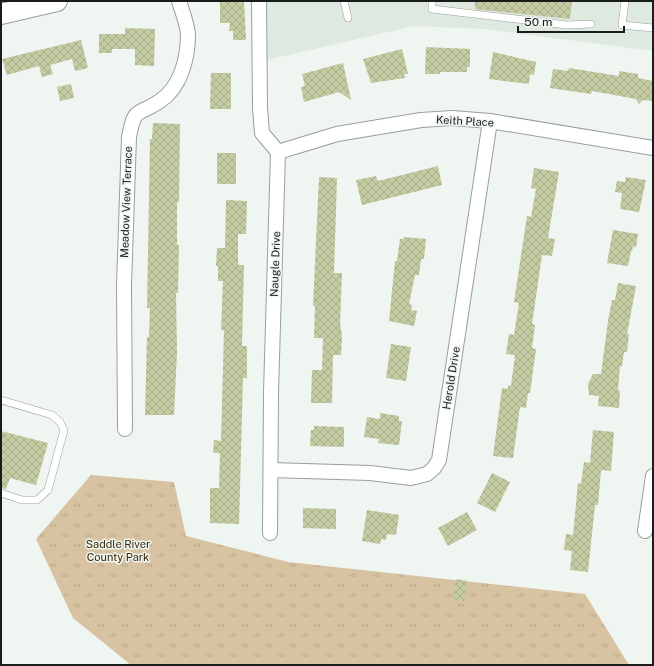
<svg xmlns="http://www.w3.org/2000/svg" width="654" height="666" viewBox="0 0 654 666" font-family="'Public Sans',sans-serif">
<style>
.built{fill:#deeae0}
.park{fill:url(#park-tufts)}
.building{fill:url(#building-cross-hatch)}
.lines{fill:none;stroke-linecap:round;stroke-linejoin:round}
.service-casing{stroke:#9a9f9b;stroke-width:8}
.minor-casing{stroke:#9a9f9b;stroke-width:16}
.secondary-casing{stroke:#9a9f9b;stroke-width:22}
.service{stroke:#fff;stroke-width:7}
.minor{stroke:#fff;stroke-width:14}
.secondary{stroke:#fff;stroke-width:20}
.labels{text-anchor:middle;stroke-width:3;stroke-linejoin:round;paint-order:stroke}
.street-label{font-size:11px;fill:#1a1c1b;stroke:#eff5f0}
.park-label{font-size:11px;fill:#382708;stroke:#eff5f0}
</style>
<defs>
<pattern id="park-tufts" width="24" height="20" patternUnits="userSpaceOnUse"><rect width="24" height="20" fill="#d7c3a2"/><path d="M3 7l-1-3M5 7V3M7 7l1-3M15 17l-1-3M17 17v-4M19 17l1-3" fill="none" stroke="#b8a78b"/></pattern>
<pattern id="building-cross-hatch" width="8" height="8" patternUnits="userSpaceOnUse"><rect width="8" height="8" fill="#c4caa1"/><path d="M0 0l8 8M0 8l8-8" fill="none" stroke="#a8ad8a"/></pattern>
</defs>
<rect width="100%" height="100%" fill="#eff5f0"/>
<path class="built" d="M259,1H653V51L485,29L413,26L259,62Z"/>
<path class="park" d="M91,475L174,482L186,536L288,562L585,594L629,665H131L73,618L36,539Z"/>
<path class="building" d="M220,1H244L246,40H233V31H229L230,23H220Z
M475,1H572L570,19L475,9Z
M125,28L155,29L154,66L135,65V49H112V53H99V34H125Z
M81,40L88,68L75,71L72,59L50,65L53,74L42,77L39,66L7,75L2,59Z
M426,47L470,49V67H467V72H440V74H425Z
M402,49L408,74H404L405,78L371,83L363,59Z
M493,52L536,62L534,75L530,74L529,84L489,79Z
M343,63L351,100L339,92L304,102L301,87L305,86L302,74Z
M569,68L619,76V71L638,74V78L653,81V101L643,100L639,104L636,99L592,91L591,94L550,88L553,69L568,71Z
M211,73H231V109H210Z
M71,84L74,98L60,101L57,87Z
M153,123L180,124L179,202H177V245H179L178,293H176L177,352L174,415H145L147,337H149L150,308H147L150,139H152Z
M217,153H236V184H217Z
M438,166L442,185L362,205L356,180L376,176L378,181Z
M534,168L559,172L548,238L555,239L552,256L542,255L532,324L535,325L532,348L536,349L530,393H528L526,408L520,407L513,458L493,456L502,388L508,389V385L511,386L515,355L506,354L509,334L514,335L519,303L514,302L527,216L531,217L536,189L531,188Z
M319,177L337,178L334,273H342L340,323L342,336L341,355H333L332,403H311L312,370H322L323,338H314L315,306H313Z
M626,177L646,180L639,212L620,209L622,193L615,192L617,181L625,182Z
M226,200L247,201L246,234H238V262L239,265H244L242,346H247V378H243L239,524L210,523V488H219L220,453H213L214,440L221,441L224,330H221L223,281H218V266H216L217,248H225Z
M613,230L638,234L636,247L633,246L632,251H631L628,266L607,263Z
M404,237L426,239L424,259H421L419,275H415L409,304L412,305L411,310L417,311L414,326L389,321L395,261H397L400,239H403Z
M618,283L636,286L627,334H629L627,352H624L622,366H620L618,390L620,391L619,408L598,406L599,396L589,395L588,384L593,374H601L608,321L612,300H615Z
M391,344L411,347L406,381L386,378Z
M380,413L399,416V421H402L399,445L378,443L379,439L364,437L367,417L380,419Z
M314,426L344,427V447L310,446L311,430H314Z
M593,430L614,432L611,471L601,470L598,505H595L588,572L570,570L572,551L564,550L566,534L573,535L578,483L581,484L584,462L590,463Z
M1,431L48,443L36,485L10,478L6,489L1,488Z
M492,473L510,482L495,512L477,503Z
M303,508L336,509V529L303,528Z
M367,510L399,515L396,535L387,534L386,540L381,539L380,544L362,541Z
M467,512L477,530L448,546L438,528Z
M456,579L467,581L464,601L453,599Z"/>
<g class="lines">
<defs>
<path id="service" d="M344,1L348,18
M625,1L622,25L653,28
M432,3V9L567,25L591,24
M1,400L52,415L60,422L64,430L48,490L37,500H22L1,493"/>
<path id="minor" d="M259,1L260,108L262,133L278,152L271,393L270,533
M278,152L337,134L421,120L452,118L490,121L653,148
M125,429L124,286L129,137C135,105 137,117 160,101C181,87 188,58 188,34C187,23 182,11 179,1
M271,470L370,473L411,478L427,474L434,468L439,460L490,121
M645,531L653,476"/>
<path id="secondary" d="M1,14L57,1"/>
</defs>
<use href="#service" class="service-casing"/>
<use href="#minor" class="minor-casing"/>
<use href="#secondary" class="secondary-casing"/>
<use href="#service" class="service"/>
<use href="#minor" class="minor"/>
<use href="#secondary" class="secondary"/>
</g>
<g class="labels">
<g class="street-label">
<text transform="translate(465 121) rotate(3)" y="4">Keith Place</text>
<text transform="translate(126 202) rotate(-88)" y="4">Meadow View Terrace</text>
<text transform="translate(275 264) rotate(-88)" y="4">Naugle Drive</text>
<text transform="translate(451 378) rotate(-81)" y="4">Herold Drive</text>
</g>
<g class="park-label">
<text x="118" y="548">Saddle River<tspan x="118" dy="13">County Park</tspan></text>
</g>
</g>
<rect width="654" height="666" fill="none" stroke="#1a1c1b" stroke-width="4"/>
<path d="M518 26v6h106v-6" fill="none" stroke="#1a1c1b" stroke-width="2"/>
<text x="524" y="26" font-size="12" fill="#1a1c1b" stroke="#eff5f0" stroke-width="3" paint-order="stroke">50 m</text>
</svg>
